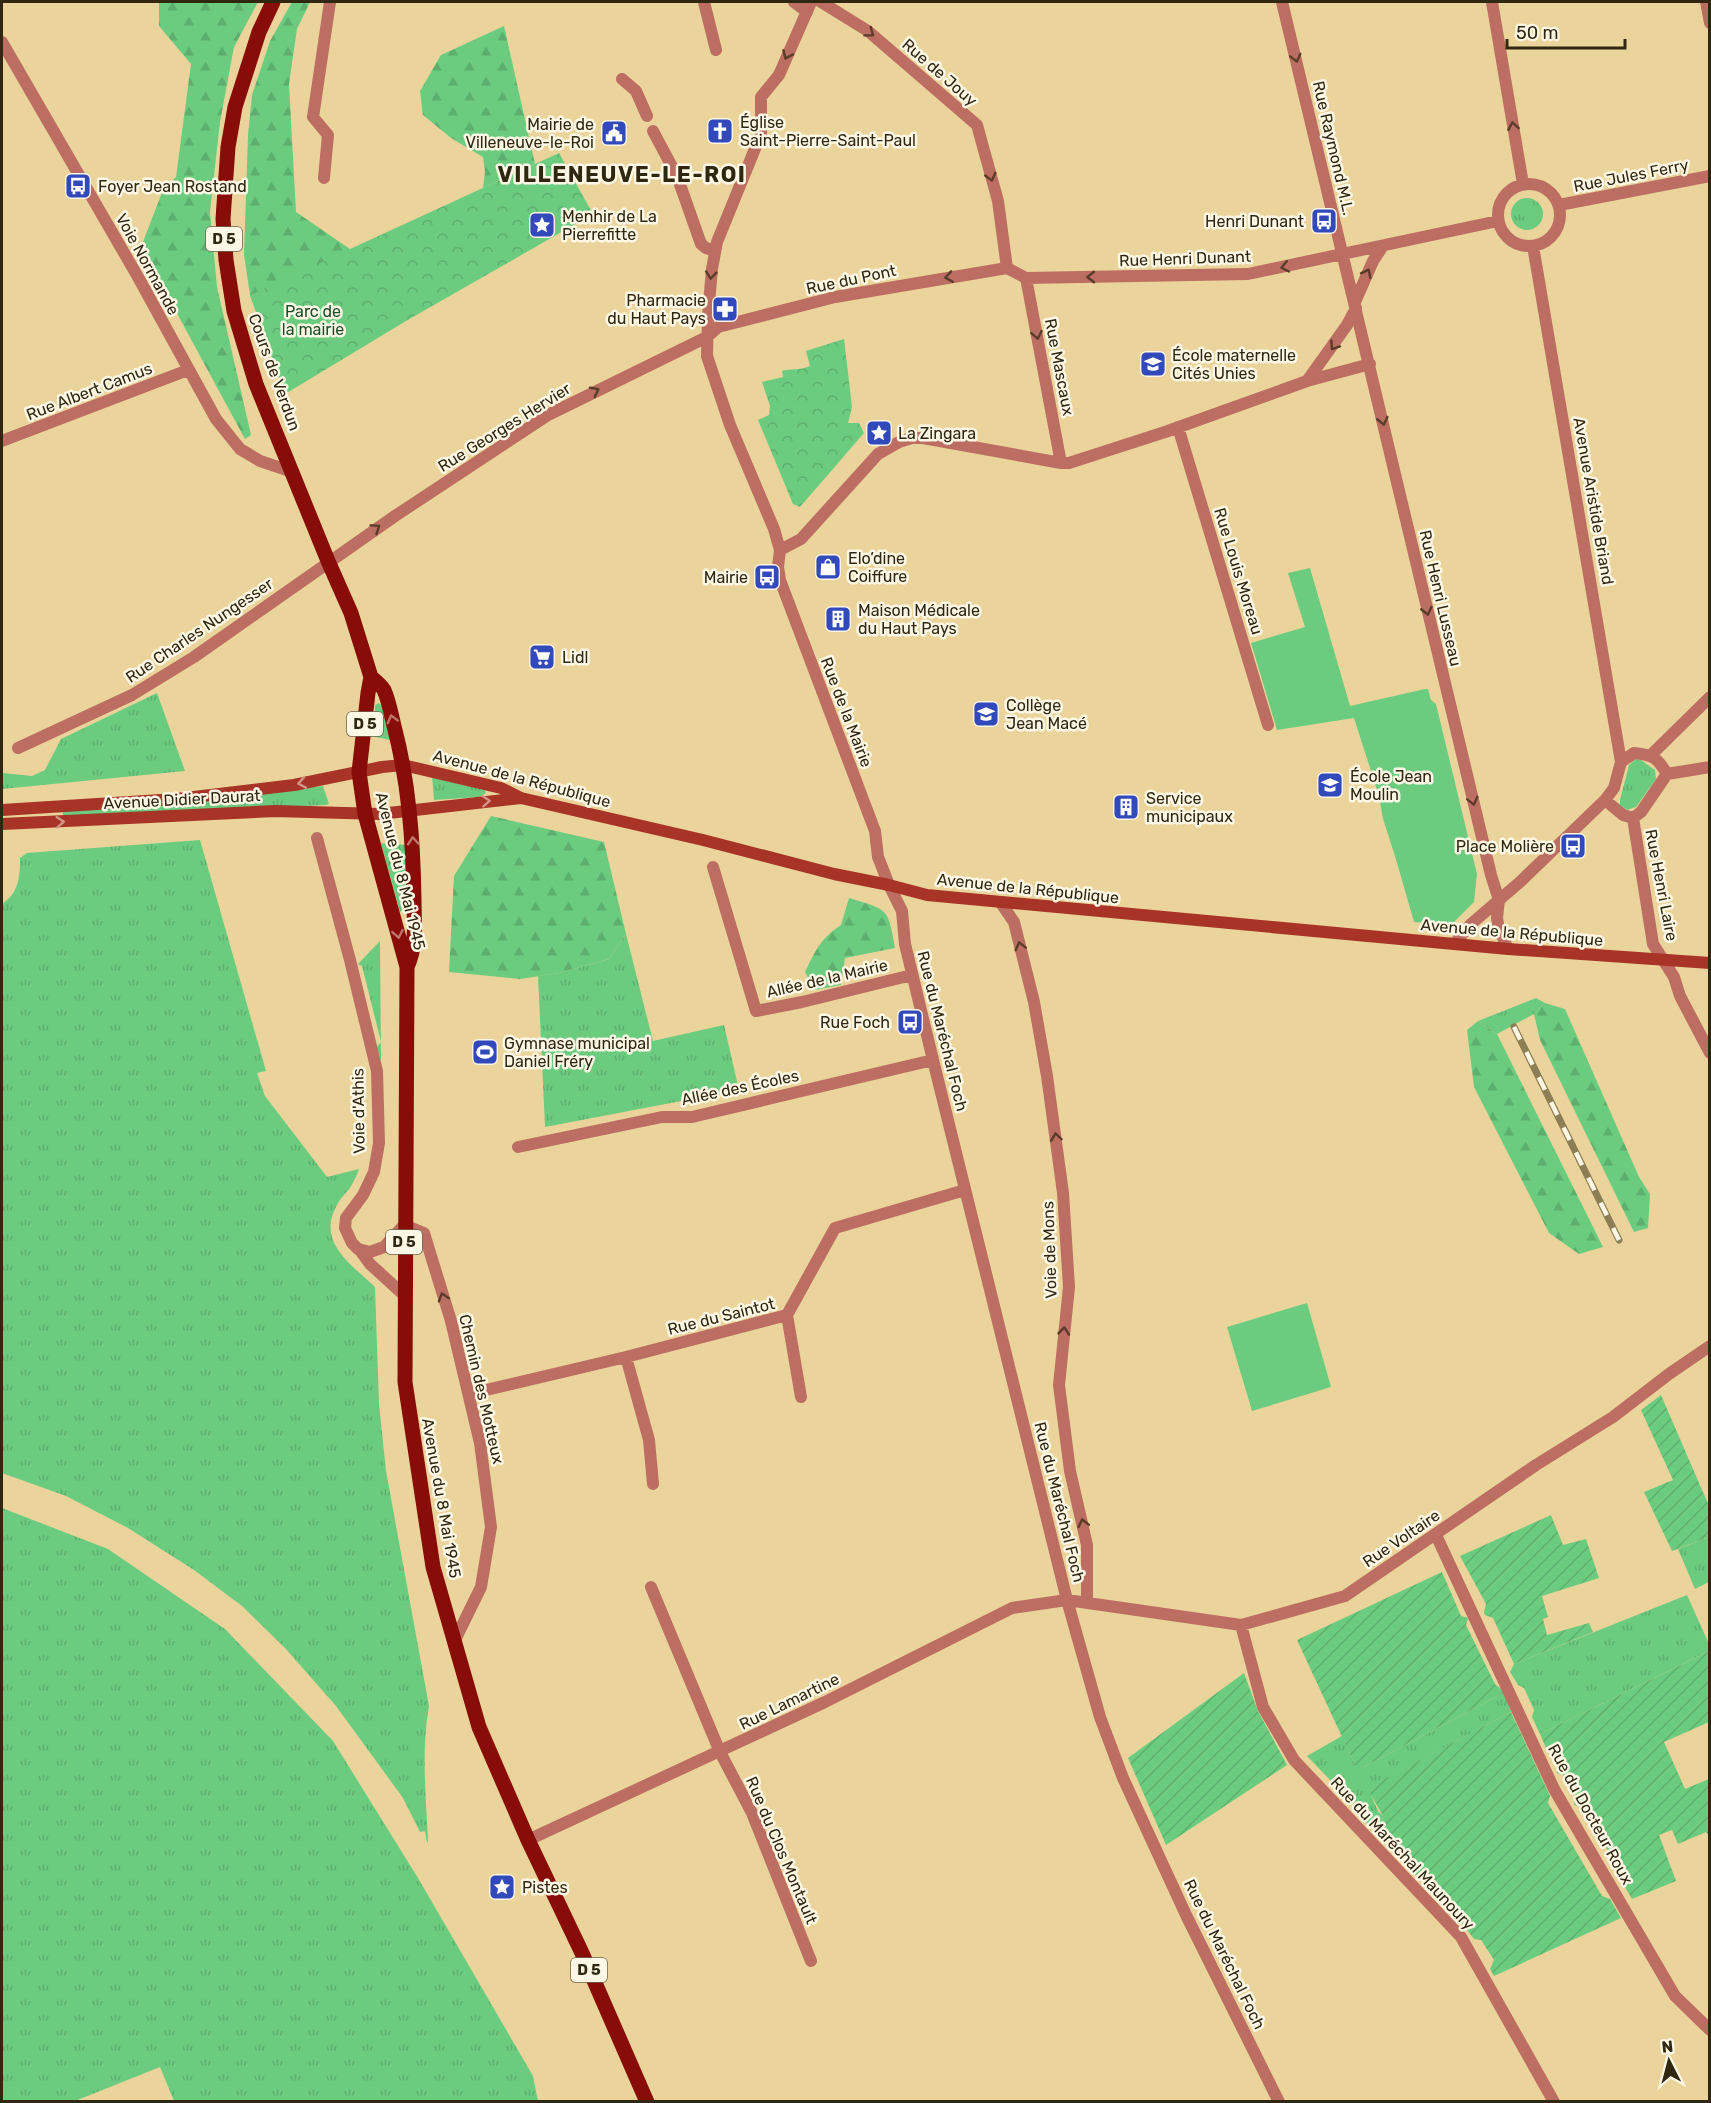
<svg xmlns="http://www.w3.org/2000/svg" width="1711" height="2103" viewBox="0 0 1711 2103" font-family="Rubik,sans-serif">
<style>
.grass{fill:url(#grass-tufts)}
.forest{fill:url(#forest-firs)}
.park{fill:url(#park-crowns)}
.garden{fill:url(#garden-furrows)}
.pitch{fill:#6bcc80}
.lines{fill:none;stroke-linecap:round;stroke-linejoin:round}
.minor{stroke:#bd6e62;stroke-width:12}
.secondary{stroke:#a83327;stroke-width:12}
.primary{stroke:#880c07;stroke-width:15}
.rail-casing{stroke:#8e7e56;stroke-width:7}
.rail{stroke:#fdf7e6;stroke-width:4.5;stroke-dasharray:14;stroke-linecap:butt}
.oneway{stroke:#5a3c29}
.oneway2{stroke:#bd766b}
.oneway3{stroke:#d29586}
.labels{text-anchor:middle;stroke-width:5;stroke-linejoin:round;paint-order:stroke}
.shield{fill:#fdf7e6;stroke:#6d6550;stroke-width:1.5}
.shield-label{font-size:15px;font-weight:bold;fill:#2f2710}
.street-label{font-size:16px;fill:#2f2710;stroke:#fdf7e6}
.poi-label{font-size:16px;fill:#2f2710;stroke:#fdf7e6;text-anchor:start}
.park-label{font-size:16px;fill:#1d4d29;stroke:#fdf7e6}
.district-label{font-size:22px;font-weight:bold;letter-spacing:1.5px;fill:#2f2710;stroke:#fdf7e6}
</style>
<defs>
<pattern id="grass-tufts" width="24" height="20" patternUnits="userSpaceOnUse" patternTransform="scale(1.5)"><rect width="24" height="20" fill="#6bcc80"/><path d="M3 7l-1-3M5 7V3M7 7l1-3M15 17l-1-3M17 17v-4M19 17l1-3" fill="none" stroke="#5daf6e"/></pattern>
<pattern id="forest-firs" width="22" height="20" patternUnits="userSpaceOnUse" patternTransform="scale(1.5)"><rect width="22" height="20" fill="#6bcc80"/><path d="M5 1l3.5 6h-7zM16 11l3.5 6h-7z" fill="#5daf6e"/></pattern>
<pattern id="park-crowns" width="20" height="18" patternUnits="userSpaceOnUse" patternTransform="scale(1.5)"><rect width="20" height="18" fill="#6bcc80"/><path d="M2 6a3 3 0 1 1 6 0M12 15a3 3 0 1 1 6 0" fill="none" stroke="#5daf6e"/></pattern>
<pattern id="garden-furrows" width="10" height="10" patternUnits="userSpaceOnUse" patternTransform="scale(1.5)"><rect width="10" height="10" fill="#6bcc80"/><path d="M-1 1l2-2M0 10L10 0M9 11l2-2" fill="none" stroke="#5daf6e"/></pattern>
</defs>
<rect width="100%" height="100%" fill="#ebd49b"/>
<path class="grass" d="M1511 214a16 16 0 1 1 32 0a16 16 0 1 1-32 0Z
M157,693L185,771L2,789V773L32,776L45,770L61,739Z
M379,703L382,706L390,740L371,736L375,720V705Z
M1636,759L1641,760L1655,770L1656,779L1636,807L1627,810L1620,805V800L1629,765Z
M432,777L485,790L486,793L479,797L434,800Z
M323,786L329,804L326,805L63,818V811Z
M200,840L266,1071L257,1073L265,1096L327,1177L359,1169C357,1175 354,1181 351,1186C347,1193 340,1198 337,1205C316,1242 351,1264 375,1287L379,1404L386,1471L429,1706C421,1751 426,1796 428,1841L427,1843L425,1831L420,1832L403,1798L336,1706L285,1648L242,1606L194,1570L128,1528L66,1496L2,1473V904C19,893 20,876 20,858L27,853Z
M381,843L406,845L407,906L400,912Z
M626,934L653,1041L724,1025L739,1090L545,1127L538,976L559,973L609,959Z
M380,941L381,1061L377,1047L381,1042L362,966L358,964Z
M1536,998L1545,1003L1534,1014L1497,1034L1478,1021Z
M2,1508L108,1549L225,1629L333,1741L418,1878L533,2076L538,2101H174L160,2067L75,2101H2Z
M1709,1537V1582L1695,1589L1678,1549Z
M1687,1595L1709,1644V1651L1540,1734L1532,1717L1534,1710L1524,1688L1518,1685L1510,1672L1514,1664Z
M1505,1692L1511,1712L1368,1788L1378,1811L1383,1816L1382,1822L1373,1830L1359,1815L1357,1808L1307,1756L1342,1736L1356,1767H1364Z"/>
<path class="forest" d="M159,2H258L234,47L220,122L210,212L217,287L251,435L245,439L141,247L163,190L176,177L191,64L159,26Z
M292,2H310L297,29L289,84L296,212L350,249L285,394L250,295L244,255L248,135L252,95L270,41Z
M504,26L535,164L483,188L485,172L483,157L451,138L423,115L420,91L441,55Z
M491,816L604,842L626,934L609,959L559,973L520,979L449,972L454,876Z
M849,898C888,910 888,907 895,948L845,958L841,985L815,990L805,972C815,951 821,938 841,925Z
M1545,1003L1565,1009L1639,1177L1650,1194L1648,1228L1634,1232L1540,1040L1534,1014Z
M1478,1021L1497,1034L1603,1247L1579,1254L1549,1233L1474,1087L1467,1030Z"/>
<path class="park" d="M559,153L593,214L406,321L285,394L250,295Z
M844,339L852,407L848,423H859L864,433L800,507L793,504L758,420L769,415L770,406L762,382L783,377L782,371C790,368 799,371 810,366L806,351Z"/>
<path class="garden" d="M1661,1395L1709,1506V1537L1672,1551L1644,1492L1673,1480L1641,1410Z
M1551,1515L1563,1545L1586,1539L1599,1578L1542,1596L1548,1617L1543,1619L1547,1635L1589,1623L1593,1632L1514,1664L1493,1618L1485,1615L1484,1612L1486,1604L1460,1556Z
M1442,1572L1461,1616L1468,1618L1466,1625L1495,1684L1505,1692L1364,1767H1356L1297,1640Z
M1709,1651V1722L1664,1742L1685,1789L1709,1779V1836L1706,1832L1678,1844L1672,1830L1659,1835L1676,1881L1632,1899L1618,1875L1620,1871L1582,1807L1574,1805L1576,1796L1565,1776L1557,1773L1560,1765L1553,1750L1546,1748L1540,1734Z
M1244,1673L1258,1711L1287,1765L1166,1845L1128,1758Z
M1511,1712L1550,1796L1548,1803L1602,1896L1610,1899L1621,1918L1494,1976L1490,1969L1494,1960L1481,1940L1474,1939L1464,1926L1373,1830L1382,1822L1383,1816L1367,1788Z"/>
<path class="pitch" d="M1310,568L1350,706L1425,689H1428L1431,700L1436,704L1477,874L1474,902L1451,925L1414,922L1395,856L1383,819L1379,796L1354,718L1277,730L1251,643L1305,627L1288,573Z
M1307,1303L1331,1387L1252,1411L1227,1327Z"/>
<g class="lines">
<path class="minor" d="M704,2L716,50
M794,2L807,12
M811,2L779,75L761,97V134L717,242L712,269L708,315L707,356L730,425L774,529L780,550L778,567L780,580L875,831L878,857L889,885L902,911L905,944L933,1060L1067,1600L1100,1717L1123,1778L1186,1915L1279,2102
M821,2L868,31L977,125L998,201L1007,268
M1282,2L1491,875L1499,900L1497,918L1499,929L1508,949
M1492,2L1523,184
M1706,2L1710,23
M2,42L138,277L216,419L240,449L260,461L293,472
M622,79L636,91L647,116
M653,131L677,176L701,244L706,248L715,251
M324,178L328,135L313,117L330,2
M1498 215a31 31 0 1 1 62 0a31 31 0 1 1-62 0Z
M1559,205L1710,176
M1533,246L1621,762
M1007,268L1026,278L1248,274L1498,221
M1026,278L1061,463
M1355,302L1373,261L1383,246
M1307,381L1347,325L1356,308
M1178,427L1268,725
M2,441L188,370
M780,550L801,539L878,454L899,442L912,438H923L1061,463H1069L1165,432L1307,381L1370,364
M18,748L132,695L194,657L395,516L548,415L707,337L718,327L835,297L1007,268
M1634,753C1653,755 1657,757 1667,774L1641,812L1633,818L1623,815L1605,800L1614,788L1621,762Z
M1652,754L1710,697
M1667,774L1710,767
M1633,818L1653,944L1674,977L1680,996L1710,1053
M317,838L350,960L377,1071L379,1143L374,1172L363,1195L346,1218L345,1228L352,1243L358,1249L370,1252L384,1247L404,1225L424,1233L451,1321L480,1443L491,1527L481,1587L454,1642
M713,867L756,1011L802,1002L912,975
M1001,903L1014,922L1034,1002L1047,1076L1063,1193L1069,1287L1059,1385L1070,1471L1087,1545V1603
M1455,943L1471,924L1520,882L1605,800
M518,1147L662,1117H692L933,1060
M359,1249L370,1264L404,1295
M787,1315L801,1397
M626,1357L649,1440L653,1484
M469,1394L626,1357L787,1315L835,1228L965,1190
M1436,1535L1554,1789L1675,1996L1710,2030
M651,1587L720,1752L752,1813L811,1961
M1241,1625L1263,1707L1294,1760L1461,1937L1554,2102
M528,1840L825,1702L1012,1608L1067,1600L1241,1625L1345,1596L1536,1465L1613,1417L1669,1374L1710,1346"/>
<path class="secondary" d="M2,810L177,799L294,785L382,767L403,765L501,788L521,798L703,840L834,874L889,885L927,895L1508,949L1710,963
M2,824L275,811L380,814L521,798"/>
<path class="primary" d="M273,2L259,32L235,107L228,147L223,219L226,260L234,311L256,384L328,561L351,613L371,677L368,693L359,772L365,814L407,967L405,1382L433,1567L479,1727L528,1840L582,1953L647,2102
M371,677C376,681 381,685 384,690C389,701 391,714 394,726C409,783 413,840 414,899C414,922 417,946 407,967"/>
<defs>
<path id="rail" d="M1514,1027L1619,1240"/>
</defs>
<use href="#rail" class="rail-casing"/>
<use href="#rail" class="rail"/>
</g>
<defs><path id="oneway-chevron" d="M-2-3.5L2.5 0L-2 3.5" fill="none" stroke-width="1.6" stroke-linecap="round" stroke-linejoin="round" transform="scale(1.5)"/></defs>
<g class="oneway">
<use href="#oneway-chevron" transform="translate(870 33) rotate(37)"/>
<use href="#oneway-chevron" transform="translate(787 55) rotate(114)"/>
<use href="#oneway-chevron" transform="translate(1296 58) rotate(76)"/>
<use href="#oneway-chevron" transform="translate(1513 126) rotate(-100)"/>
<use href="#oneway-chevron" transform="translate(991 177) rotate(75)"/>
<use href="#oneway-chevron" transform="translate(1285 267) rotate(168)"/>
<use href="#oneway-chevron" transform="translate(1367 273) rotate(-63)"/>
<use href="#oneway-chevron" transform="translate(711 275) rotate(96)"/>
<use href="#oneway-chevron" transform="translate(949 277) rotate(171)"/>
<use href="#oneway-chevron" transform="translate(1091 277) rotate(179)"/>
<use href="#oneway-chevron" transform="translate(1037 335) rotate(79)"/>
<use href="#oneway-chevron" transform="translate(1334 346) rotate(124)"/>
<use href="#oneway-chevron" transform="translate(595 391) rotate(-27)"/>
<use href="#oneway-chevron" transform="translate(1383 421) rotate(77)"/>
<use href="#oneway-chevron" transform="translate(376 528) rotate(-34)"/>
<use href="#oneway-chevron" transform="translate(1427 611) rotate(77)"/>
<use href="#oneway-chevron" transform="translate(1473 801) rotate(76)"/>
<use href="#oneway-chevron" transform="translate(1020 946) rotate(-104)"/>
<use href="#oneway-chevron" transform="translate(1056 1137) rotate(-98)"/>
<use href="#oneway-chevron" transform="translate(443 1297) rotate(-107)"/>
<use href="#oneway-chevron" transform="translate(1064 1331) rotate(-84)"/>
<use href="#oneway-chevron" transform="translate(1083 1523) rotate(-103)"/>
</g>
<g class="oneway2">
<use href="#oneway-chevron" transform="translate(392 719) rotate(-105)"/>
<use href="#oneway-chevron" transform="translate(413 841) rotate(-94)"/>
<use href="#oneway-chevron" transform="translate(398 934) rotate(79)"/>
</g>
<g class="oneway3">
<use href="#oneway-chevron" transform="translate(302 783) rotate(170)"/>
<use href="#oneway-chevron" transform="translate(486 801) rotate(-5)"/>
<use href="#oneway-chevron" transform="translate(60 822) rotate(-3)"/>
</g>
<defs>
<symbol id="church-square" viewBox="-11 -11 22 22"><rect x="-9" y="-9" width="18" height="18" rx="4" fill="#3249bb" stroke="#fdf7e6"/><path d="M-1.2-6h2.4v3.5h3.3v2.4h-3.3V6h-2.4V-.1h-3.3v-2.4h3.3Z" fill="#fff"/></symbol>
<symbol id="civic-square" viewBox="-11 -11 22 22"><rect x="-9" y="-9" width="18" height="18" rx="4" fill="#3249bb" stroke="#fdf7e6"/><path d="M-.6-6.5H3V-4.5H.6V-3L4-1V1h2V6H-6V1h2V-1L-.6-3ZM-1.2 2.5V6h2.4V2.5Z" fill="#fff"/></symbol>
<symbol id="bus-square" viewBox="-11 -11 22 22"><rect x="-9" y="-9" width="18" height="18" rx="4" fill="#3249bb" stroke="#fdf7e6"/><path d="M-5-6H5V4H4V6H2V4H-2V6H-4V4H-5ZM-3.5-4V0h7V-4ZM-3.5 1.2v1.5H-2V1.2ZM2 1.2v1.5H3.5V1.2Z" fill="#fff"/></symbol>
<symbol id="sight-square" viewBox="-11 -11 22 22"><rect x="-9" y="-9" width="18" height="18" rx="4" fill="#3249bb" stroke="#fdf7e6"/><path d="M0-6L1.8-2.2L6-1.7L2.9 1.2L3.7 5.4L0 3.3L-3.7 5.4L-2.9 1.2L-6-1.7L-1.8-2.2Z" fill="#fff"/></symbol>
<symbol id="pharmacy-square" viewBox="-11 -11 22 22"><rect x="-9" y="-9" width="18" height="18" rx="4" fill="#3249bb" stroke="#fdf7e6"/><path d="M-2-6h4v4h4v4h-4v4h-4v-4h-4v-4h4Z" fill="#fff"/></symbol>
<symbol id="school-square" viewBox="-11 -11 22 22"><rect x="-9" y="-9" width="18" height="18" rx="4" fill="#3249bb" stroke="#fdf7e6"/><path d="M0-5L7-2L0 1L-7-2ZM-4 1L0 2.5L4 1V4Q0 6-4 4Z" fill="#fff"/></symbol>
<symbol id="shop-square" viewBox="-11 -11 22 22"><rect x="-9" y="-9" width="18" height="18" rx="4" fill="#3249bb" stroke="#fdf7e6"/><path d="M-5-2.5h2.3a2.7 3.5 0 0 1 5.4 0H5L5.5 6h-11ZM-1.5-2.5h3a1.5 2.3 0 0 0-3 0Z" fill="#fff"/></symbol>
<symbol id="building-square" viewBox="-11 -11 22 22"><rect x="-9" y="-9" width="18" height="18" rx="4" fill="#3249bb" stroke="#fdf7e6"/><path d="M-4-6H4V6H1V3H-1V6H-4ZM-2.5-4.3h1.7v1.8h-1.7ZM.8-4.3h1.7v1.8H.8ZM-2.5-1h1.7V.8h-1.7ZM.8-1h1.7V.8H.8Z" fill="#fff"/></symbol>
<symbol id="supermarket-square" viewBox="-11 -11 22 22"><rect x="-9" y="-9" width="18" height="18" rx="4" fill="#3249bb" stroke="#fdf7e6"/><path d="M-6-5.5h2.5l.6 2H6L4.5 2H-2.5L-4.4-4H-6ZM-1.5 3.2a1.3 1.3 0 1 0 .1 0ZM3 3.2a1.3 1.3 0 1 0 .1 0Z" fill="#fff"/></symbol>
<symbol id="stadium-square" viewBox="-11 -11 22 22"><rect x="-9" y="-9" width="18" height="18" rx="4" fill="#3249bb" stroke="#fdf7e6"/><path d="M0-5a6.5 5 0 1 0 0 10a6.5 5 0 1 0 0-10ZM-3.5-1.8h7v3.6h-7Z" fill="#fff"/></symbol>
</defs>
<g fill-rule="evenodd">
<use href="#church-square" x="705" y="116" width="30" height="30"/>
<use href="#civic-square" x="599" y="118" width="30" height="30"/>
<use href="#bus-square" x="63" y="171" width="30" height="30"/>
<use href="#bus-square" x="1309" y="206" width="30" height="30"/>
<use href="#sight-square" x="527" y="210" width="30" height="30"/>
<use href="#pharmacy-square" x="710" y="294" width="30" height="30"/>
<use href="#school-square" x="1138" y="349" width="30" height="30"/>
<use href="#sight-square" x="864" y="418" width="30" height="30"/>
<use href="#shop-square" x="813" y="552" width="30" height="30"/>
<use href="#bus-square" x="752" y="562" width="30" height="30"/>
<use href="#building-square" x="823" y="604" width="30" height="30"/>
<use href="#supermarket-square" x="527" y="642" width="30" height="30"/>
<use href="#school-square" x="971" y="699" width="30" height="30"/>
<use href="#school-square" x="1315" y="770" width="30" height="30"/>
<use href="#building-square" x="1111" y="792" width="30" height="30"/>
<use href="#bus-square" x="1558" y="831" width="30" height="30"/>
<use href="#bus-square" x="895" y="1007" width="30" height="30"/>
<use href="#stadium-square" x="470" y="1037" width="30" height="30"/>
<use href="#sight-square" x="487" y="1872" width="30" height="30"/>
</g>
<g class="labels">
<g class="shield">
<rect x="206" y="227" width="36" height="24" rx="4.5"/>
<rect x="347" y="712" width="36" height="24" rx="4.5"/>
<rect x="386" y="1230" width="36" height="24" rx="4.5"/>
<rect x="571" y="1958" width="36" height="24" rx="4.5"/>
</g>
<g class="shield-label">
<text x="224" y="244">D 5</text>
<text x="365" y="729">D 5</text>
<text x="404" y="1247">D 5</text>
<text x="589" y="1975">D 5</text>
</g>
<g class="street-label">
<text transform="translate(940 72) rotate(41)" y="6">Rue de Jouy</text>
<text transform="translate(1334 148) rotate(77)" y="6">Rue Raymond M.L.</text>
<text transform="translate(1631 175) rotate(-11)" y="6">Rue Jules Ferry</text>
<text transform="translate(1185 258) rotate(-2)" y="6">Rue Henri Dunant</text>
<text transform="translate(148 264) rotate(61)" y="6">Voie Normande</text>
<text transform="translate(851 279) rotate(-12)" y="6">Rue du Pont</text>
<text transform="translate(1060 367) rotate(79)" y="6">Rue Mascaux</text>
<text transform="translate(275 372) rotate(70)" y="6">Cours de Verdun</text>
<text transform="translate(89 391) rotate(-21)" y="6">Rue Albert Camus</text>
<text transform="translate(504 427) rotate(-32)" y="6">Rue Georges Hervier</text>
<text transform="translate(1594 501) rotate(80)" y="6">Avenue Aristide Briand</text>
<text transform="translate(1239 571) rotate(73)" y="6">Rue Louis Moreau</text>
<text transform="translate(1441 598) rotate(77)" y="6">Rue Henri Lusseau</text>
<text transform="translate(199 630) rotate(-34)" y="6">Rue Charles Nungesser</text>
<text transform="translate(847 712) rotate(69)" y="6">Rue de la Mairie</text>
<text transform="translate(522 778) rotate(15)" y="6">Avenue de la République</text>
<text transform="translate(182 799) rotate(-3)" y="6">Avenue Didier Daurat</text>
<text transform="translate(401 871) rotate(76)" y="6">Avenue du 8 Mai 1945</text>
<text transform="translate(1662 885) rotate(79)" y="6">Rue Henri Laire</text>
<text transform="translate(1028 888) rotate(6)" y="6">Avenue de la République</text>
<text transform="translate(1512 932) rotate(5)" y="6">Avenue de la République</text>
<text transform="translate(827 978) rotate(-13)" y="6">Allée de la Mairie</text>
<text transform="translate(943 1031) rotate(76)" y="6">Rue du Maréchal Foch</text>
<text transform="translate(740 1087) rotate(-12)" y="6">Allée des Écoles</text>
<text transform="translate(358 1111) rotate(-91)" y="6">Voie d'Athis</text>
<text transform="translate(1049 1250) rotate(-92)" y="6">Voie de Mons</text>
<text transform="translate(721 1316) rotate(-14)" y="6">Rue du Saintot</text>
<text transform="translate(482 1389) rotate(77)" y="6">Chemin des Motteux</text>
<text transform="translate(442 1498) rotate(80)" y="6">Avenue du 8 Mai 1945</text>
<text transform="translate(1060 1502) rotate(76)" y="6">Rue du Maréchal Foch</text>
<text transform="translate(1401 1538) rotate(-34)" y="6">Rue Voltaire</text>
<text transform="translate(789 1701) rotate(-26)" y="6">Rue Lamartine</text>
<text transform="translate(1591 1814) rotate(61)" y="6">Rue du Docteur Roux</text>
<text transform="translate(782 1850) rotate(67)" y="6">Rue du Clos Montault</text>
<text transform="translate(1403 1853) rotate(47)" y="6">Rue du Maréchal Maunoury</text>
<text transform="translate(1225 1954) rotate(64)" y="6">Rue du Maréchal Foch</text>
</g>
<g class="poi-label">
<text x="740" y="128">Église<tspan x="740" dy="18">Saint-Pierre-Saint-Paul</tspan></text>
<text x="594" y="130" text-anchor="end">Mairie de<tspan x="594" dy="18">Villeneuve-le-Roi</tspan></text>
<text x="98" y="192">Foyer Jean Rostand</text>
<text x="562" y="222">Menhir de La<tspan x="562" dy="18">Pierrefitte</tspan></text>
<text x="1304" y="227" text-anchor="end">Henri Dunant</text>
<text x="706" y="306" text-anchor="end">Pharmacie<tspan x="706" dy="18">du Haut Pays</tspan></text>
<text x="1172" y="361">École maternelle<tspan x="1172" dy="18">Cités Unies</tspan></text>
<text x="898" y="439">La Zingara</text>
<text x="848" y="564">Elo’dine<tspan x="848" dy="18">Coiffure</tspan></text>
<text x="748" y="583" text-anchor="end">Mairie</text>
<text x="858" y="616">Maison Médicale<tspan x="858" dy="18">du Haut Pays</tspan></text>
<text x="562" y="663">Lidl</text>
<text x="1006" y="711">Collège<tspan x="1006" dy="18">Jean Macé</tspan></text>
<text x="1350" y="782">École Jean<tspan x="1350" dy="18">Moulin</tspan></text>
<text x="1146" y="804">Service<tspan x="1146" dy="18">municipaux</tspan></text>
<text x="1554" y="852" text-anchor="end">Place Molière</text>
<text x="890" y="1028" text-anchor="end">Rue Foch</text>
<text x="504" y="1049">Gymnase municipal<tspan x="504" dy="18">Daniel Fréry</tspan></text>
<text x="522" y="1893">Pistes</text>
</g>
<g class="park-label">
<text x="313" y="317">Parc de<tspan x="313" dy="18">la mairie</tspan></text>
</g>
<g class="district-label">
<text x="622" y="182">VILLENEUVE-LE-ROI</text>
</g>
</g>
<rect width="1711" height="2103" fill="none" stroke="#2f2710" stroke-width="6"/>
<g transform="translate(1669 2061) rotate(354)" stroke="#fdf7e6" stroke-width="4.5" paint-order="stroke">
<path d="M0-4.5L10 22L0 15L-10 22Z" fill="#2f2710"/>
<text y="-9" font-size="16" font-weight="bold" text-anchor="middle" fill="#2f2710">N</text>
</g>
<path d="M1507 39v9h118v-9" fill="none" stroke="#2f2710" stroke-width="3"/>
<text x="1516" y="39" font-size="18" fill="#2f2710" stroke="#fdf7e6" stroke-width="4.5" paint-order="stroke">50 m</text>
</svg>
